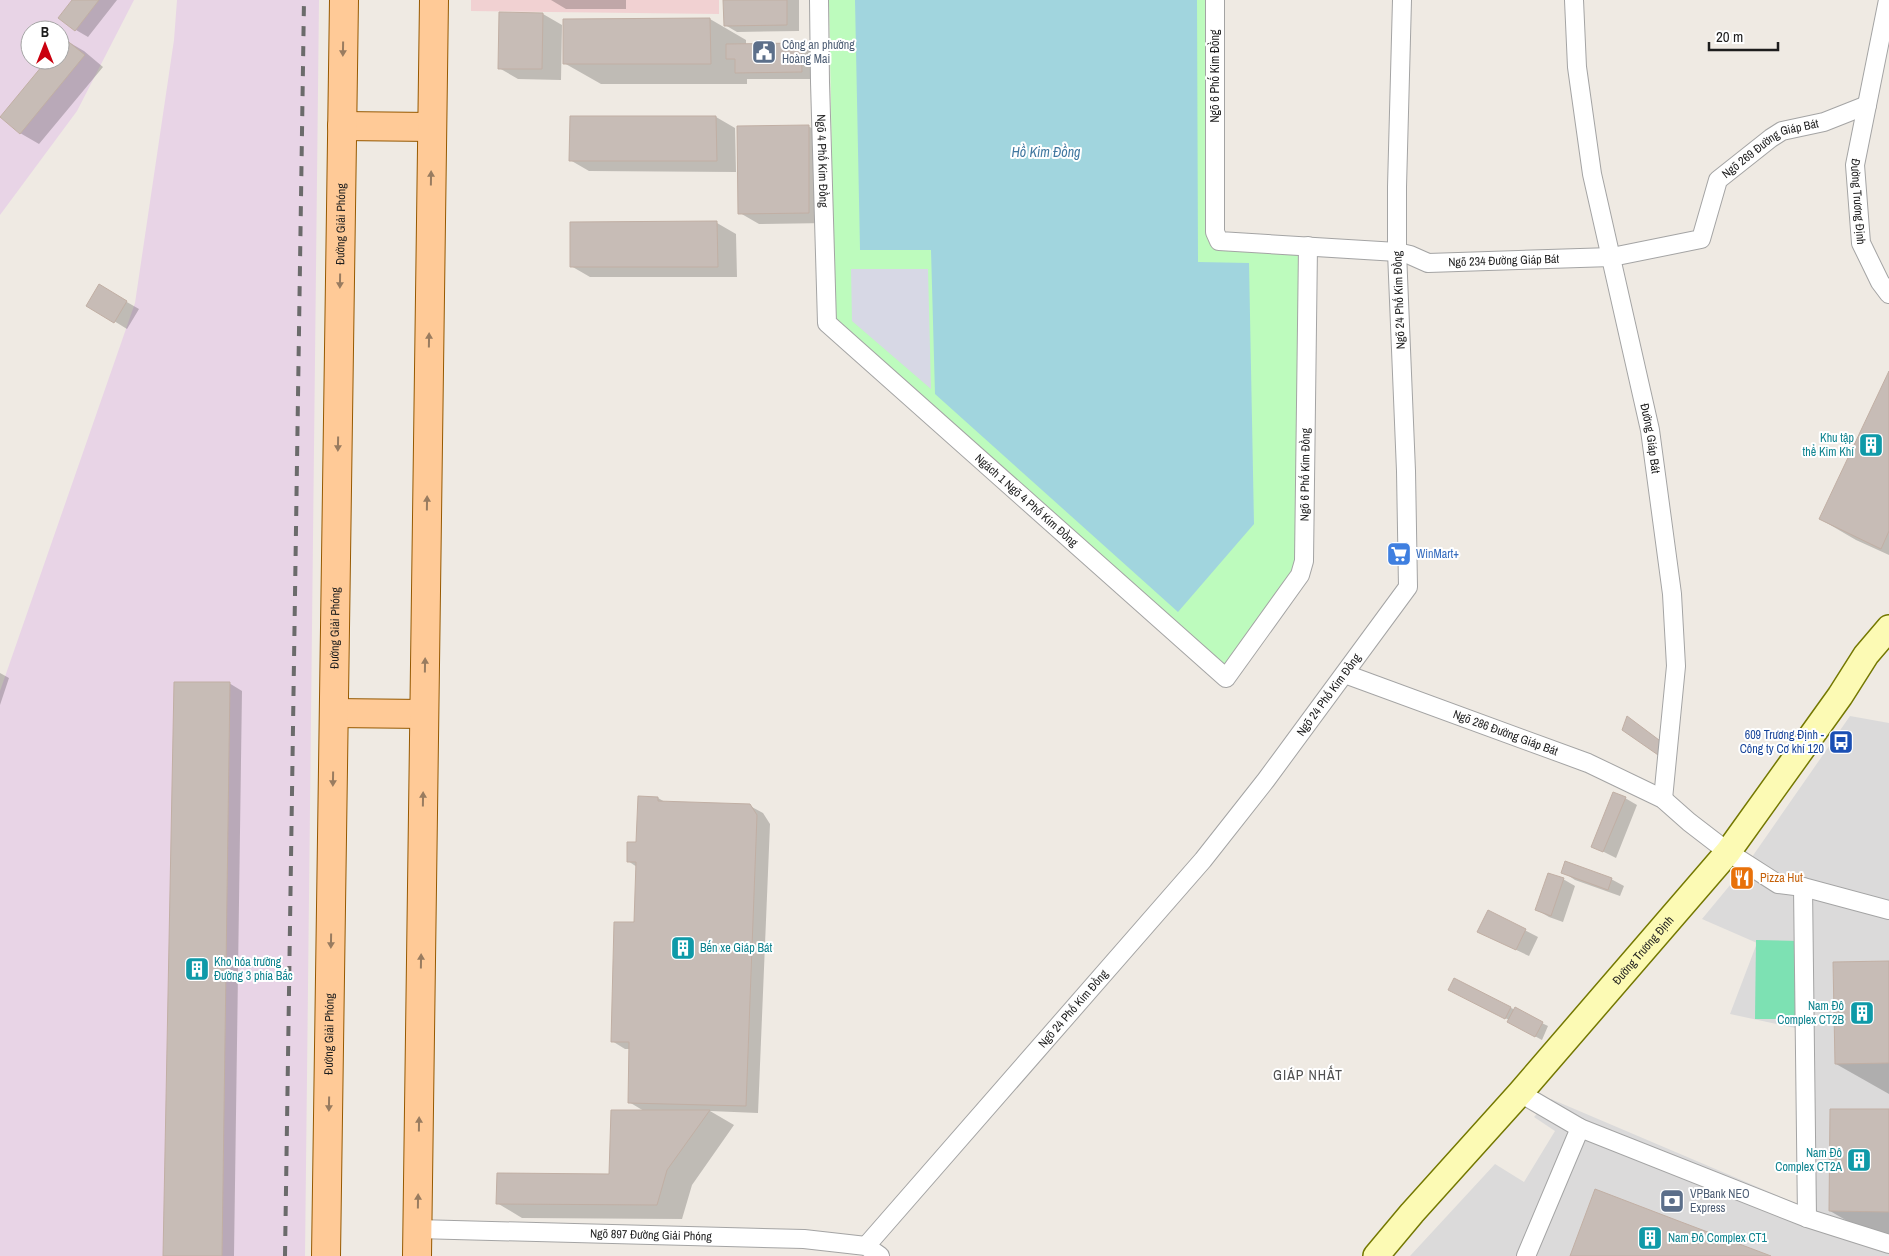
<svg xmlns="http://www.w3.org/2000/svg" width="1889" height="1256" viewBox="0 0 1889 1256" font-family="'Archivo Narrow',sans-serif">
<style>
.residential{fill:#dbdada}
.commercial{fill:#f1d1d2}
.industrial{fill:#e8d4e6;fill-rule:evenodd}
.park{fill:#bdfbbd}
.pitch{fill:#7de1b3}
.plaza{fill:#d7d8e5}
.water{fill:#a1d5de}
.shadow{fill:#0003}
.building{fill:#c7bcb6;stroke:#c1afa4}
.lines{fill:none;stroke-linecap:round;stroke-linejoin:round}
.street-casing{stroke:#a4a4a4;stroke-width:20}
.secondary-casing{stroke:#747801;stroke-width:28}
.primary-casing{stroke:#965900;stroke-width:30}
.street{stroke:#fff;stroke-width:18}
.secondary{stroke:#fcfab4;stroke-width:25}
.primary{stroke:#ffca97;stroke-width:28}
.rail{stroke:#6b6b6b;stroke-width:4;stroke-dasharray:10 10;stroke-linecap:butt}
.oneway{fill:#997c60}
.labels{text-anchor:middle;stroke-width:4;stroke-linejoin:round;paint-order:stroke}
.service-label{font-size:12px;fill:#4e5e75;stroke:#fff;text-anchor:start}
.street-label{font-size:12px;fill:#1d1d1d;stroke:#fff}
.culture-label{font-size:12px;fill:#0d838f;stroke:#fff;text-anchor:end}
.shop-label{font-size:12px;fill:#366cbe;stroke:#fff;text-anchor:start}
.transit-label{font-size:12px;fill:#164399;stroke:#fff;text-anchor:end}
.food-label{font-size:12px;fill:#c56008;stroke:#fff;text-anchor:start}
.water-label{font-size:14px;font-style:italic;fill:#4178a0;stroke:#fff}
.neighbourhood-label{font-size:14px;letter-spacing:1px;fill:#505050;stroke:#fff}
</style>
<rect width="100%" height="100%" fill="#efeae3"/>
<path class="residential" d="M1850,716L1889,723V1256H1410L1495,1164L1524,1182L1555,1131L1534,1117L1551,1099L1800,1205V1029L1730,1014L1757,943L1702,919L1745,867Z"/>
<path class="commercial" d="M471,0H719V14L471,11Z"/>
<path class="industrial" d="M0,0H134L77,111L0,215ZM30,30H60V60H30Z
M177,0H319L305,1256H0V691L135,303L174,40Z"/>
<path class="park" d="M829,0H1209V237L1302,253L1297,562L1293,573L1224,669L835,320Z"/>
<path class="pitch" d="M1756,940L1800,941L1798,1019H1755Z"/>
<path class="plaza" d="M851,269H928L931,389L852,321Z"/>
<path class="water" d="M855,0H1197L1198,262L1249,263L1254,524L1178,612L935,394L931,250H860Z"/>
<path class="shadow" d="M74,0H117L88,37L76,30Z
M551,0H626V9H566Z
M724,0H799V31L737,32L725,25Z
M543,14L562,25L561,80L518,79L499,68Z
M710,19L746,40V45L801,44L814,52V79H747V84H601L564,63Z
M65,40L84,51L103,67L39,144L20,133L49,60H60V47Z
M716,117L735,128L736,172L589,171L570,160Z
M808,126L827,137L828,223L759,224L740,213Z
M717,223L736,234L737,277H590L571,266Z
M99,286L139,309L127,329L88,305Z
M1889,374V555L1856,540L1820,519Z
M0,673L9,678L0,705Z
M229,683L242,691L234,1256H164Z
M658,798L665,802L750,806L763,813L770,824L758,1113L710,1111L734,1125L692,1185L682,1219L522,1218L497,1203L610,1175L644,1111L629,1102L630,1049H625L612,1041L636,923L637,867L628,861Z
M1625,798L1637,805L1616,858L1592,846Z
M1563,872L1611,879L1624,886L1620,896L1575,880Z
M1563,879L1575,886L1563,922L1549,917L1537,910Z
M1489,912L1538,937L1529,956L1491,938Z
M1889,962V1094L1836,1064Z
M1454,980L1548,1026L1542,1040L1509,1022V1020L1462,996Z
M1889,1110V1245L1830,1211Z"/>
<path class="building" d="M72,0H99L75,31L58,18Z
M723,0H787V25L724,26Z
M499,12L543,13L542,69H498Z
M710,18L711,64H563V19Z
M65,39L85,55L20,134L0,117L47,60H60V45Z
M801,43L802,72L735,73V59H726V44Z
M570,116H716L717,161H569Z
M809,125V213L738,214L737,126Z
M717,221L718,267H570V222Z
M99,284L127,301L114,323L86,306Z
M1889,371V531L1881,549L1819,519Z
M174,682H230L222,1256H163Z
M1627,716L1663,743L1661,757L1622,730Z
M1613,792L1626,797L1603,852L1591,847Z
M638,796L658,797V801L750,804L757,815L746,1106L628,1103L629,1042H611L614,922H634L636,862H627V842H636Z
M1565,861L1612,878L1608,890L1561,873Z
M1548,873L1564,878L1551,916L1535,910Z
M1488,910L1526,929L1516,950L1477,932Z
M1889,961V1063L1835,1064L1833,962Z
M1454,978L1511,1007L1505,1019L1448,990Z
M1515,1007L1543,1022L1535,1037L1507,1022Z
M1830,1109H1889V1212L1829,1211Z
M611,1110H710L667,1170L657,1205L496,1204L497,1173L609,1174Z
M1595,1189L1676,1220L1771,1256H1570Z"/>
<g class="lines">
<defs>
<g id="street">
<path id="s1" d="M819,0L820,82L827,323L1226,678L1300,575L1304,561L1308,246"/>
<path id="s2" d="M1215,0V232L1219,241L1397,252L1410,255L1428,263L1612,257L1701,239L1718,180L1771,138L1782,131L1824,122L1867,105"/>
<path id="s3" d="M1574,0L1577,67L1592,174L1650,430L1672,594L1676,666L1663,799"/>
<path id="s4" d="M1888,0L1855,165L1861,243L1880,282L1889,294"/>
<path id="s5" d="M1345,674L1588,763L1663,799L1689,822L1728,852L1778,884L1803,887L1889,910"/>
<path d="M1803,887L1807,1218"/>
<path d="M1520,1093L1580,1128L1807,1218L1889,1244"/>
<path id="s6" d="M417,1229L804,1239L866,1246L880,1256"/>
<path id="s7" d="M866,1246L1203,860L1266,780L1408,587L1406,471L1397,252V187L1402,0"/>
<path d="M1526,1256L1580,1128"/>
</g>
<g id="secondary">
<path id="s8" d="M1376,1256L1412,1213L1520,1093L1728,852L1840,696L1866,655L1889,628"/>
</g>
<g id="primary">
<path d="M342,126L432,127"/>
<path d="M334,713L424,714"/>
<path id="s9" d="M326,1256L344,0"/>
<path d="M417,1256L434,0"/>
</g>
</defs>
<use href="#street" class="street-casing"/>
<use href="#secondary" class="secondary-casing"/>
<use href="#primary" class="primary-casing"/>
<use href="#street" class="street"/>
<use href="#secondary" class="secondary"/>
<use href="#primary" class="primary"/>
<path class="rail" d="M285,1256L304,0"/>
</g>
<defs><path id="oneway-solid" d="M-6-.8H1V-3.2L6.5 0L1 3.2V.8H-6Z" transform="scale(1.25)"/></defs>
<g class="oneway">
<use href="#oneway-solid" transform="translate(343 49) rotate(91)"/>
<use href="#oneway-solid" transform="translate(431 178) rotate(-89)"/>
<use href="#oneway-solid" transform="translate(340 281) rotate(91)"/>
<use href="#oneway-solid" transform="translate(429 340) rotate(-89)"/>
<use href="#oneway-solid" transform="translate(338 444) rotate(91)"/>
<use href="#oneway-solid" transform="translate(427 503) rotate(-89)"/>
<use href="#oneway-solid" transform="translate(425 665) rotate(-89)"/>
<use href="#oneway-solid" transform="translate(333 779) rotate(91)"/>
<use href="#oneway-solid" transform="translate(423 799) rotate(-89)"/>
<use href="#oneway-solid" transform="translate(331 941) rotate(91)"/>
<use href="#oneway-solid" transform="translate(421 961) rotate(-89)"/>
<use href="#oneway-solid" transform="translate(329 1104) rotate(91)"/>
<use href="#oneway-solid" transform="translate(419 1124) rotate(-89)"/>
<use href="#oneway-solid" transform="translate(418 1201) rotate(-89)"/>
</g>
<defs>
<symbol id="civic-square" viewBox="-11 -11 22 22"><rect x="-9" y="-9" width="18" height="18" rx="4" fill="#5c6f8a" stroke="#fff"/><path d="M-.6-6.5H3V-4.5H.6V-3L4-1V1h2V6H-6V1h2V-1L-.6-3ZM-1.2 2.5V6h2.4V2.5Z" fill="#fff"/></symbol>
<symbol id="building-square" viewBox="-11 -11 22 22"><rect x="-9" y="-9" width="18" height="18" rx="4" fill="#0f9aa8" stroke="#fff"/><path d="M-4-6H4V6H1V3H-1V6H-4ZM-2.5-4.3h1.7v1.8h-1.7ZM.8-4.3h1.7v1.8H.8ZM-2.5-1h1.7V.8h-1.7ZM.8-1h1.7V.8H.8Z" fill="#fff"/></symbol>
<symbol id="supermarket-square" viewBox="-11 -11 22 22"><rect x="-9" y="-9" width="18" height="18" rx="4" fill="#3f7fe0" stroke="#fff"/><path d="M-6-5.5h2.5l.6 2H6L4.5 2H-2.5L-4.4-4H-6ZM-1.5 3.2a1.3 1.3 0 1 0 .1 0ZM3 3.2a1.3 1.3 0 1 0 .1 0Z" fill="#fff"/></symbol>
<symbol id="bus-square" viewBox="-11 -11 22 22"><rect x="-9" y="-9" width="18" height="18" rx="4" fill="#1a4fb4" stroke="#fff"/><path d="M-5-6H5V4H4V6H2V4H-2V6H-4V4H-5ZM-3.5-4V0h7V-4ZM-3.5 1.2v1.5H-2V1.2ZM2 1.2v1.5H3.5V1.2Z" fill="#fff"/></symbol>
<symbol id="restaurant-square" viewBox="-11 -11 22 22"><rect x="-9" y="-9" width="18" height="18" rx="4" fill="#e8710a" stroke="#fff"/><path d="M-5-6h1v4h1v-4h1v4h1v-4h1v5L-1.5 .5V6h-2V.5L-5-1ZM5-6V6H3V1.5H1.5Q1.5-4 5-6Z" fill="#fff"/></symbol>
<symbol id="bank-square" viewBox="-11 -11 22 22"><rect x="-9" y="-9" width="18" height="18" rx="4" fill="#5c6f8a" stroke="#fff"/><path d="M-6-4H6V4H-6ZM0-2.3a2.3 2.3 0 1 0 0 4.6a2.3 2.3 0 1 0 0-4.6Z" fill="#fff"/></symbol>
</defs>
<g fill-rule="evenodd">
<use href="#civic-square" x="750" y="38" width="28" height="28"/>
<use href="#building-square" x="1857" y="431" width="28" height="28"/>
<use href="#supermarket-square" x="1385" y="540" width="28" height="28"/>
<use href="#bus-square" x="1827" y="728" width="28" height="28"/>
<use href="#restaurant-square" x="1728" y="864" width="28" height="28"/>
<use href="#building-square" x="669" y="934" width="28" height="28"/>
<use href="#building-square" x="183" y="955" width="28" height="28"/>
<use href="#building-square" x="1848" y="999" width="28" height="28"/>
<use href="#building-square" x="1845" y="1146" width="28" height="28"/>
<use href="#bank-square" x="1658" y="1187" width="28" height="28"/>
<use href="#building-square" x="1636" y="1224" width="28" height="28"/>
</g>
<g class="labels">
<g class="service-label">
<text x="782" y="49">Công an phường<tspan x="782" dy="14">Hoàng Mai</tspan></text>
<text x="1690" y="1198">VPBank NEO<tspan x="1690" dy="14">Express</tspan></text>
</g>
<g class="street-label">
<text transform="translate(1215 76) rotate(-90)" y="4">Ngõ 6 Phố Kim Đồng</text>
<text dy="4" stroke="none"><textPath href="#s2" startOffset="852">Ngõ 269 Đường Giáp Bát</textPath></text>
<text dy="4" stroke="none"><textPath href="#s1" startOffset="161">Ngõ 4 Phố Kim Đồng</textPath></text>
<text dy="4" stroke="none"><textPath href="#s4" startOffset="205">Đường Trương Định</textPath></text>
<text dy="4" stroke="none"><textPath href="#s9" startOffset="1032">Đường Giải Phóng</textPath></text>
<text dy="4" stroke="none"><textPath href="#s2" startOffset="529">Ngõ 234 Đường Giáp Bát</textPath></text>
<text transform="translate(1399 300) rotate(-92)" y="4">Ngõ 24 Phố Kim Đồng</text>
<text dy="4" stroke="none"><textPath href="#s3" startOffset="446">Đường Giáp Bát</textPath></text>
<text dy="4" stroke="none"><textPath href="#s1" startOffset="1085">Ngõ 6 Phố Kim Đồng</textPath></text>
<text dy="4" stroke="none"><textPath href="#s1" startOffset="590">Ngách 1 Ngõ 4 Phố Kim Đồng</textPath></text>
<text dy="4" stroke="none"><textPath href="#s9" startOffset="628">Đường Giải Phóng</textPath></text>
<text dy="4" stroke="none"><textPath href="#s7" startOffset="720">Ngõ 24 Phố Kim Đồng</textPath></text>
<text dy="4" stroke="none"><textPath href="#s5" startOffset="171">Ngõ 286 Đường Giáp Bát</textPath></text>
<text dy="4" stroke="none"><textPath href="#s8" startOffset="406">Đường Trương Định</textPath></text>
<text dy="4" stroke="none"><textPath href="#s7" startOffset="315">Ngõ 24 Phố Kim Đồng</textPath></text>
<text dy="4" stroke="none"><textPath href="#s9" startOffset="222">Đường Giải Phóng</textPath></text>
<text dy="4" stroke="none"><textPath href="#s6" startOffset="234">Ngõ 897 Đường Giải Phóng</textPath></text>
</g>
<g class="culture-label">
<text x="1854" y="442">Khu tập<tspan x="1854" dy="14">thể Kim Khí</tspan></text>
<text x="700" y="952" text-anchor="start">Bến xe Giáp Bát</text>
<text x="214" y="966" text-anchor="start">Kho hóa trường<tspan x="214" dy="14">Đường 3 phía Bắc</tspan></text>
<text x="1844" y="1010">Nam Đô<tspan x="1844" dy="14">Complex CT2B</tspan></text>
<text x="1842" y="1157">Nam Đô<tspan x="1842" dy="14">Complex CT2A</tspan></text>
<text x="1668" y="1242" text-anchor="start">Nam Đô Complex CT1</text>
</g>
<g class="shop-label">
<text x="1416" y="558">WinMart+</text>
</g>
<g class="transit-label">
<text x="1824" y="739">609 Trương Định -<tspan x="1824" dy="14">Công ty Cơ khí 120</tspan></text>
</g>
<g class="food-label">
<text x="1760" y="882">Pizza Hut</text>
</g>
<g class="water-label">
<text x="1046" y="157">Hồ Kim Đồng</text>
</g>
<g class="neighbourhood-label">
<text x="1308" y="1080">GIÁP NHẤT</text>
</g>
</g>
<g transform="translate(45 45)"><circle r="24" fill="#ffffff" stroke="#a5a5a5"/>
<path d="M0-4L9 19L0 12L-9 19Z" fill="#ca000f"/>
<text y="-8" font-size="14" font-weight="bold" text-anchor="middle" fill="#1d1d1d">B</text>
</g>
<path d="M1709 42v8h69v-8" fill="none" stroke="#1d1d1d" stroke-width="2.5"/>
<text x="1716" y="42" font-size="15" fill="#1d1d1d" stroke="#ffffff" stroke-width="4" paint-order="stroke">20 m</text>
</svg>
